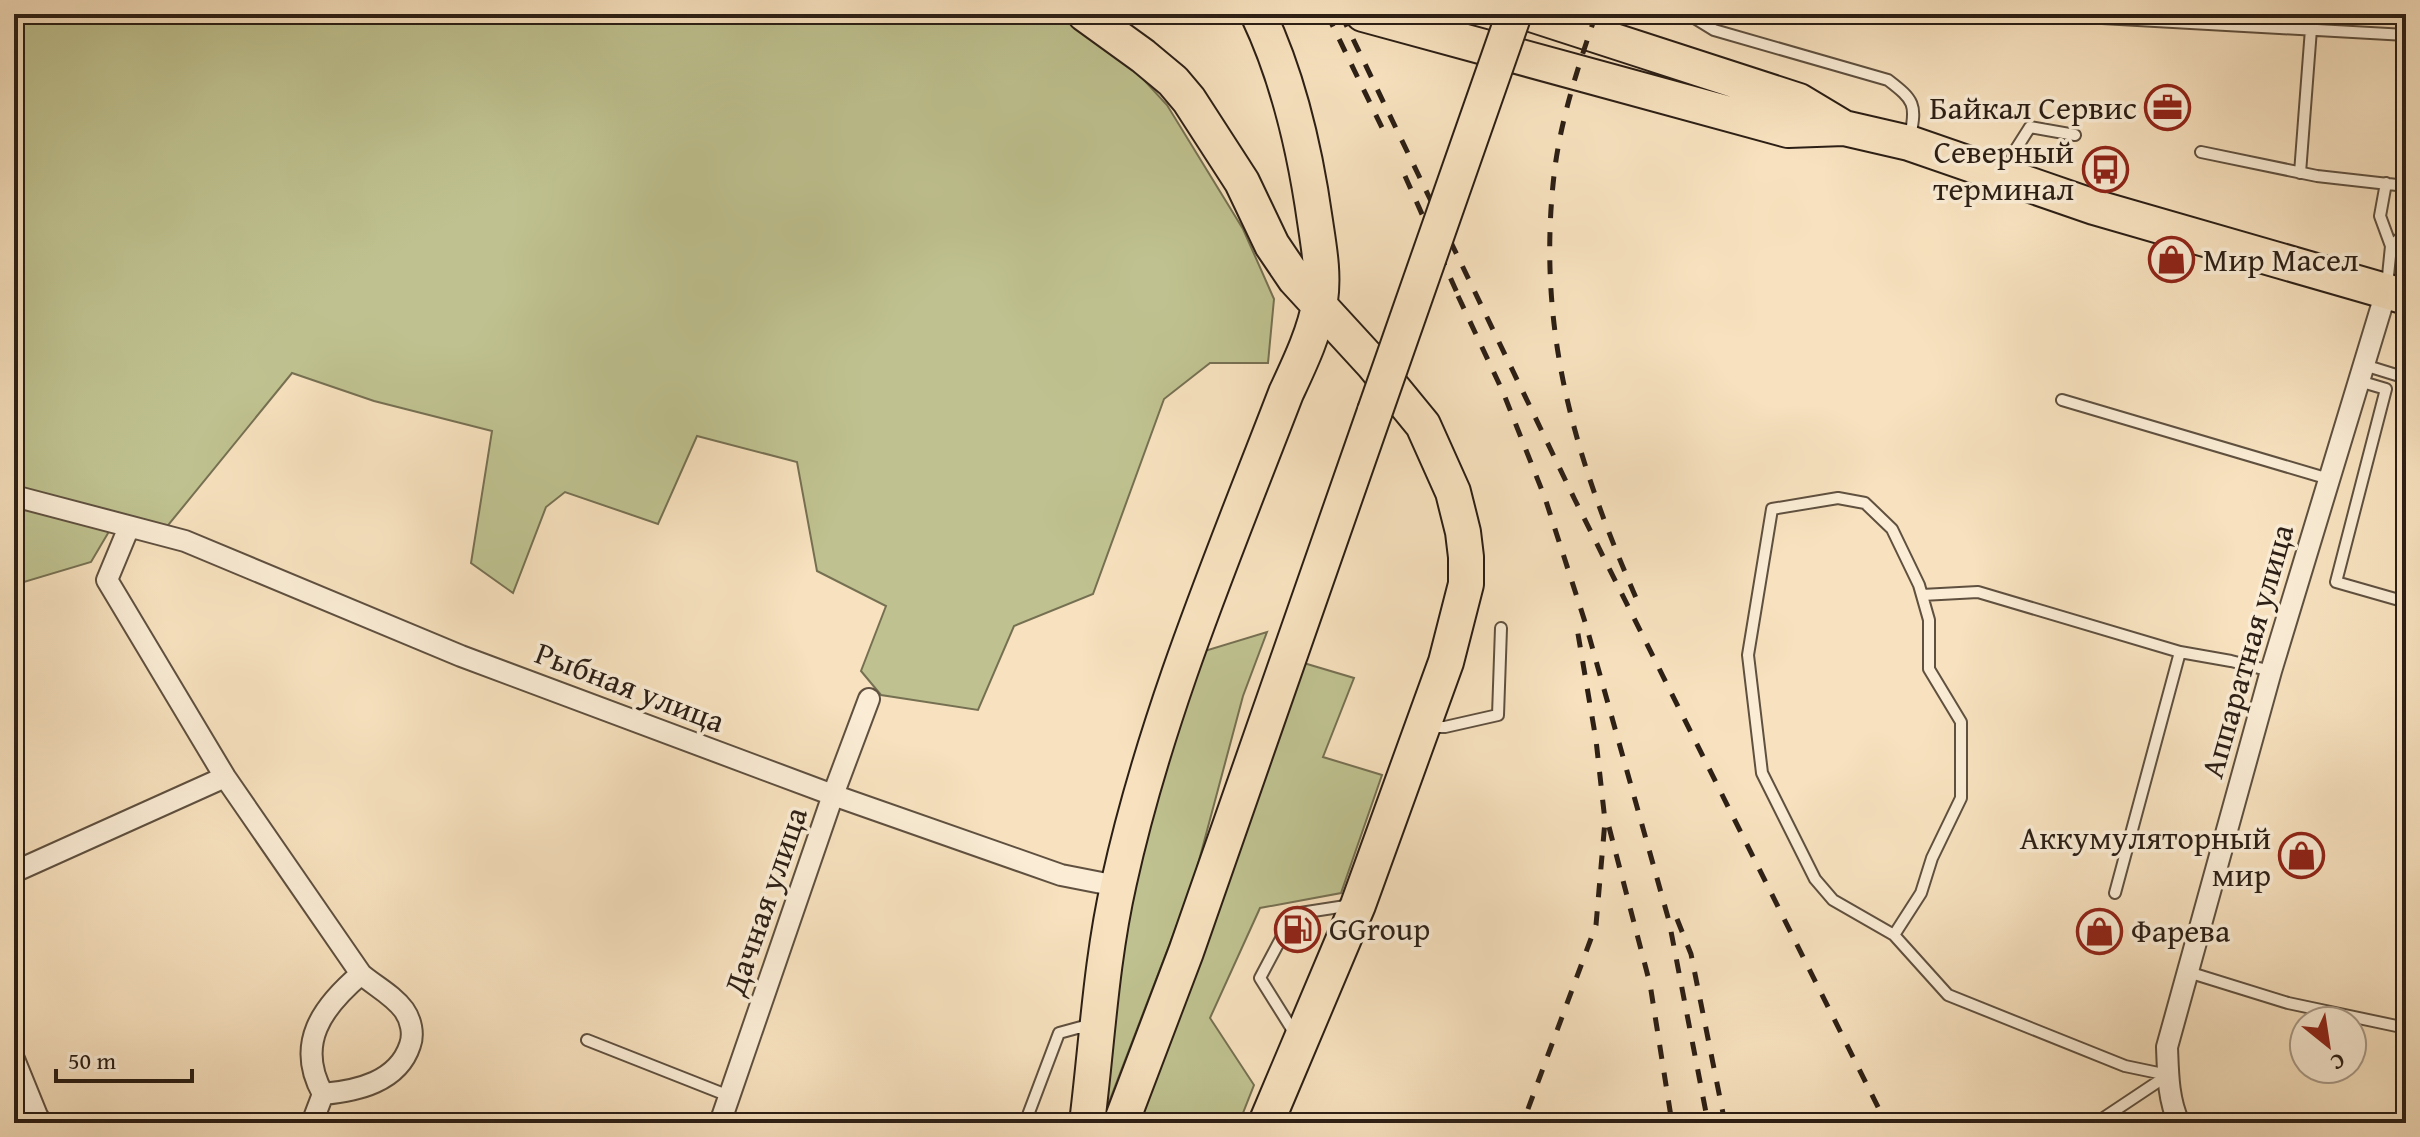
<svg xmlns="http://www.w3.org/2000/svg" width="2420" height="1137" viewBox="0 0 2420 1137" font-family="'Gentium Book Plus',serif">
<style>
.green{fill:#bfc290;stroke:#767052;stroke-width:2}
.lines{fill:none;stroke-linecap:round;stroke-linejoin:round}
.lane-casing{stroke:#5f503f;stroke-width:14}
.street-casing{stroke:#5f503f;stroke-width:24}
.primary-casing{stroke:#2c1f15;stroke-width:38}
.lane{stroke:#faecd5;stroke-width:10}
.street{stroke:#faecd5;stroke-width:20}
.primary{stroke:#f7e1be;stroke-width:34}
.rail{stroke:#2c1f15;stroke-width:5;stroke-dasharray:14 14;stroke-linecap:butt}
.primary-bridge-casing{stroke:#2c1f15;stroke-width:38;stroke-linecap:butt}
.primary-bridge{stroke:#f7e1be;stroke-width:34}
.labels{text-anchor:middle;stroke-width:7;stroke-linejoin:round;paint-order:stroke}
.poi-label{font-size:32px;fill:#2c1f15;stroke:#faecd5;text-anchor:end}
.street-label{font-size:32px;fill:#2c1f15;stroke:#faecd5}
</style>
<rect width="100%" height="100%" fill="#f7e1be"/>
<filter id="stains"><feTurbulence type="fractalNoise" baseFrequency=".0025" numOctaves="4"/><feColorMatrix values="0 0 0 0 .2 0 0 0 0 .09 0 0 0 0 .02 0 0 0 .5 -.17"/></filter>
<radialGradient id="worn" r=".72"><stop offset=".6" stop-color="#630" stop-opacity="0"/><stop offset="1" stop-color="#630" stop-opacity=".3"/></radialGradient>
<path class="green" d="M14,14H1056L1121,55L1167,105L1243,229L1274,299L1268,363H1210L1164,399L1093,594L1014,626L978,710L881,695L861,671L886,606L817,571L797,462L697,436L658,524L565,492L546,507L513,593L471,563L492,431L374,401L292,373L165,529L114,523L91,562L14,585Z
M1267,632L1243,696L1193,883L1101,1123L1119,938L1161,767L1198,653Z
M1297,661L1354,678L1323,757L1382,775L1341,893L1260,908L1210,1018L1254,1085L1239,1123H1131Z"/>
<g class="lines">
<defs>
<path id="lane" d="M1688,14L1714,30L1888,80C1914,100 1917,104 1910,137
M2102,18L2406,35
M2201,152L2317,176L2406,186
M2008,170L2016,149L2030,127L2075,135
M2300,173L2311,29
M2386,183L2380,216L2391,246L2387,286
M2391,246L2406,233
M2364,365L2406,378
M2359,381L2386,389L2336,582L2406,602
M2062,400L2329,479
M1922,595L1978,592L2180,652
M1428,727H1445L1498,715L1501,628
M2115,893L2180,652L2231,661L2271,671
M1894,935L1921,893L1932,858L1961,798V722L1929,669V620L1919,585L1892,529L1865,503L1838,498L1772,509L1748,655L1762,773L1815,879L1833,900L1894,935L1948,995L2125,1066L2168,1075
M2188,972L2288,1003L2406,1028
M1295,1034L1260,978L1294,914L1352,905
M587,1040L729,1096
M1025,1123L1059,1033L1081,1027L1092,1030
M2096,1123L2168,1075"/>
<path id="street" d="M14,496L185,541L461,656L833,795L1061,875L1117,886
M129,527L107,580L225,777L361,974C375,986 393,995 404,1010C411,1020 414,1034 410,1045C398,1082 357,1091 323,1094
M14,872L225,777
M14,1059L40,1123
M323,1094C295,1044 322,1007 361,974
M14,1110L38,1117
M312,1123L323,1094
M720,1123L833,795L869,699
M2179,1123C2168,1099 2168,1073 2167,1047L2271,671L2386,292"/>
<path id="primary" d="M1085,14L1143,56L1173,81L1189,100L1242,182L1272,245L1295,279L1373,364L1423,425L1453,492L1463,532L1466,557V584L1446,662L1358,905L1266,1123
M1363,14L1788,130L1844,128L1909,143L2094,207L2406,297
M1531,14L1799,101L1844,128
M1087,1123C1097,1043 1101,961 1119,882C1156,714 1224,554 1286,393C1299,365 1315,332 1320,301C1324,274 1319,248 1315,221C1305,150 1289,79 1258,14
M1121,1123L1186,952L1375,411"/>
</defs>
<use href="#lane" class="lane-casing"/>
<use href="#street" class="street-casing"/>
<use href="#primary" class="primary-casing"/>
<use href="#lane" class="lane"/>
<use href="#street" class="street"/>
<use href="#primary" class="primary"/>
<path class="rail" d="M1327,14L1388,140
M1341,14L1575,500L1886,1123
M1596,14C1579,64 1562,115 1555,167C1535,326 1574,456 1637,600
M1405,176L1462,304
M1458,296L1503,392L1545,498L1586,625L1669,921L1708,1123
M1609,827L1650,984L1672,1123
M1677,919L1691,954L1725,1123
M1528,1109L1596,925L1605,821L1596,740L1577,628"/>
<defs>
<path id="primary-bridge" d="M1375,411L1514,14"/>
</defs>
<use href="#primary-bridge" class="primary-bridge-casing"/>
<use href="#primary-bridge" class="primary-bridge"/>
</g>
<defs>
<symbol id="office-ring" viewBox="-11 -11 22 22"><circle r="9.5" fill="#faecd5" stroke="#8f2418" stroke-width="1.5"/><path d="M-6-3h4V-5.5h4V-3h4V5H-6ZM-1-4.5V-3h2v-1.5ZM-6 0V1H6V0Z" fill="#8f2418"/></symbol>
<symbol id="bus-ring" viewBox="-11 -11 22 22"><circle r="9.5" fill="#faecd5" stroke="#8f2418" stroke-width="1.5"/><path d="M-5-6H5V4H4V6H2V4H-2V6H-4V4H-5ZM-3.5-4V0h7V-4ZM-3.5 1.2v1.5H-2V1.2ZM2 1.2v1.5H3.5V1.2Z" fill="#8f2418"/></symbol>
<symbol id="shop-ring" viewBox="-11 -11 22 22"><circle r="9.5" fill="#faecd5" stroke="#8f2418" stroke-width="1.5"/><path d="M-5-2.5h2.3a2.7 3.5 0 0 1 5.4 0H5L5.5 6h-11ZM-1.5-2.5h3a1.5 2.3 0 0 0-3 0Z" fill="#8f2418"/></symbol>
<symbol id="fuel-ring" viewBox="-11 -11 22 22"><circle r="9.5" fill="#faecd5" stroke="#8f2418" stroke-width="1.5"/><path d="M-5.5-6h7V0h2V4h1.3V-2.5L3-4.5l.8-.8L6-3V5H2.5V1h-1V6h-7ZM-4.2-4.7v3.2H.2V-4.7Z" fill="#8f2418"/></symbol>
</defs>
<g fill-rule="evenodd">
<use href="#office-ring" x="2142" y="82" width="51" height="51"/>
<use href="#bus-ring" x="2080" y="144" width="51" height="51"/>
<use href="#shop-ring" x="2146" y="234" width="51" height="51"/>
<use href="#shop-ring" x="2276" y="830" width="51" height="51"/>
<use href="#fuel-ring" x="1272" y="904" width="51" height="51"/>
<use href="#shop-ring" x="2074" y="906" width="51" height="51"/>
</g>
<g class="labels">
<g class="poi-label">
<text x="2137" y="119">Байкал Сервис</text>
<text x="2074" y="163">Северный<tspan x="2074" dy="37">терминал</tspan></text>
<text x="2203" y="271" text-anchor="start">Мир Масел</text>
<text x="2271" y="849">Аккумуляторный<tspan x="2271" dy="37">мир</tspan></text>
<text x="1329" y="940" text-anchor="start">GGroup</text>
<text x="2131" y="942" text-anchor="start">Фарева</text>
</g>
<g class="street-label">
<text transform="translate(2247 651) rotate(-74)" y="11">Аппаратная улица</text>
<text transform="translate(630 687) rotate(21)" y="11">Рыбная улица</text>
<text transform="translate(765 901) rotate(-71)" y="11">Дачная улица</text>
</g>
</g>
<rect width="2420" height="1137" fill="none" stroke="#f7e1be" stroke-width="48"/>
<rect x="16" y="16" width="2388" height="1105" fill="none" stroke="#2c1f15" stroke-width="4"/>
<rect x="24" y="24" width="2372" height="1089" fill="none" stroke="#2c1f15" stroke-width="2"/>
<g transform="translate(2328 1045) rotate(150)"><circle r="38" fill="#faecd5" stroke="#a89a88" stroke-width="2"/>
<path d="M0-6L14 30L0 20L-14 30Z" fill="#8f2418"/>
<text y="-12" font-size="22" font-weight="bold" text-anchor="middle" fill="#2c1f15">С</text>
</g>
<path d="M56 1069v12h136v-12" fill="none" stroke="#2c1f15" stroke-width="4"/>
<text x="68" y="1069" font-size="24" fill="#2c1f15" stroke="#faecd5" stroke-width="6" paint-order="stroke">50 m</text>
<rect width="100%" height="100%" filter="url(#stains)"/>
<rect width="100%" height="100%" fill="url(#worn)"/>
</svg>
